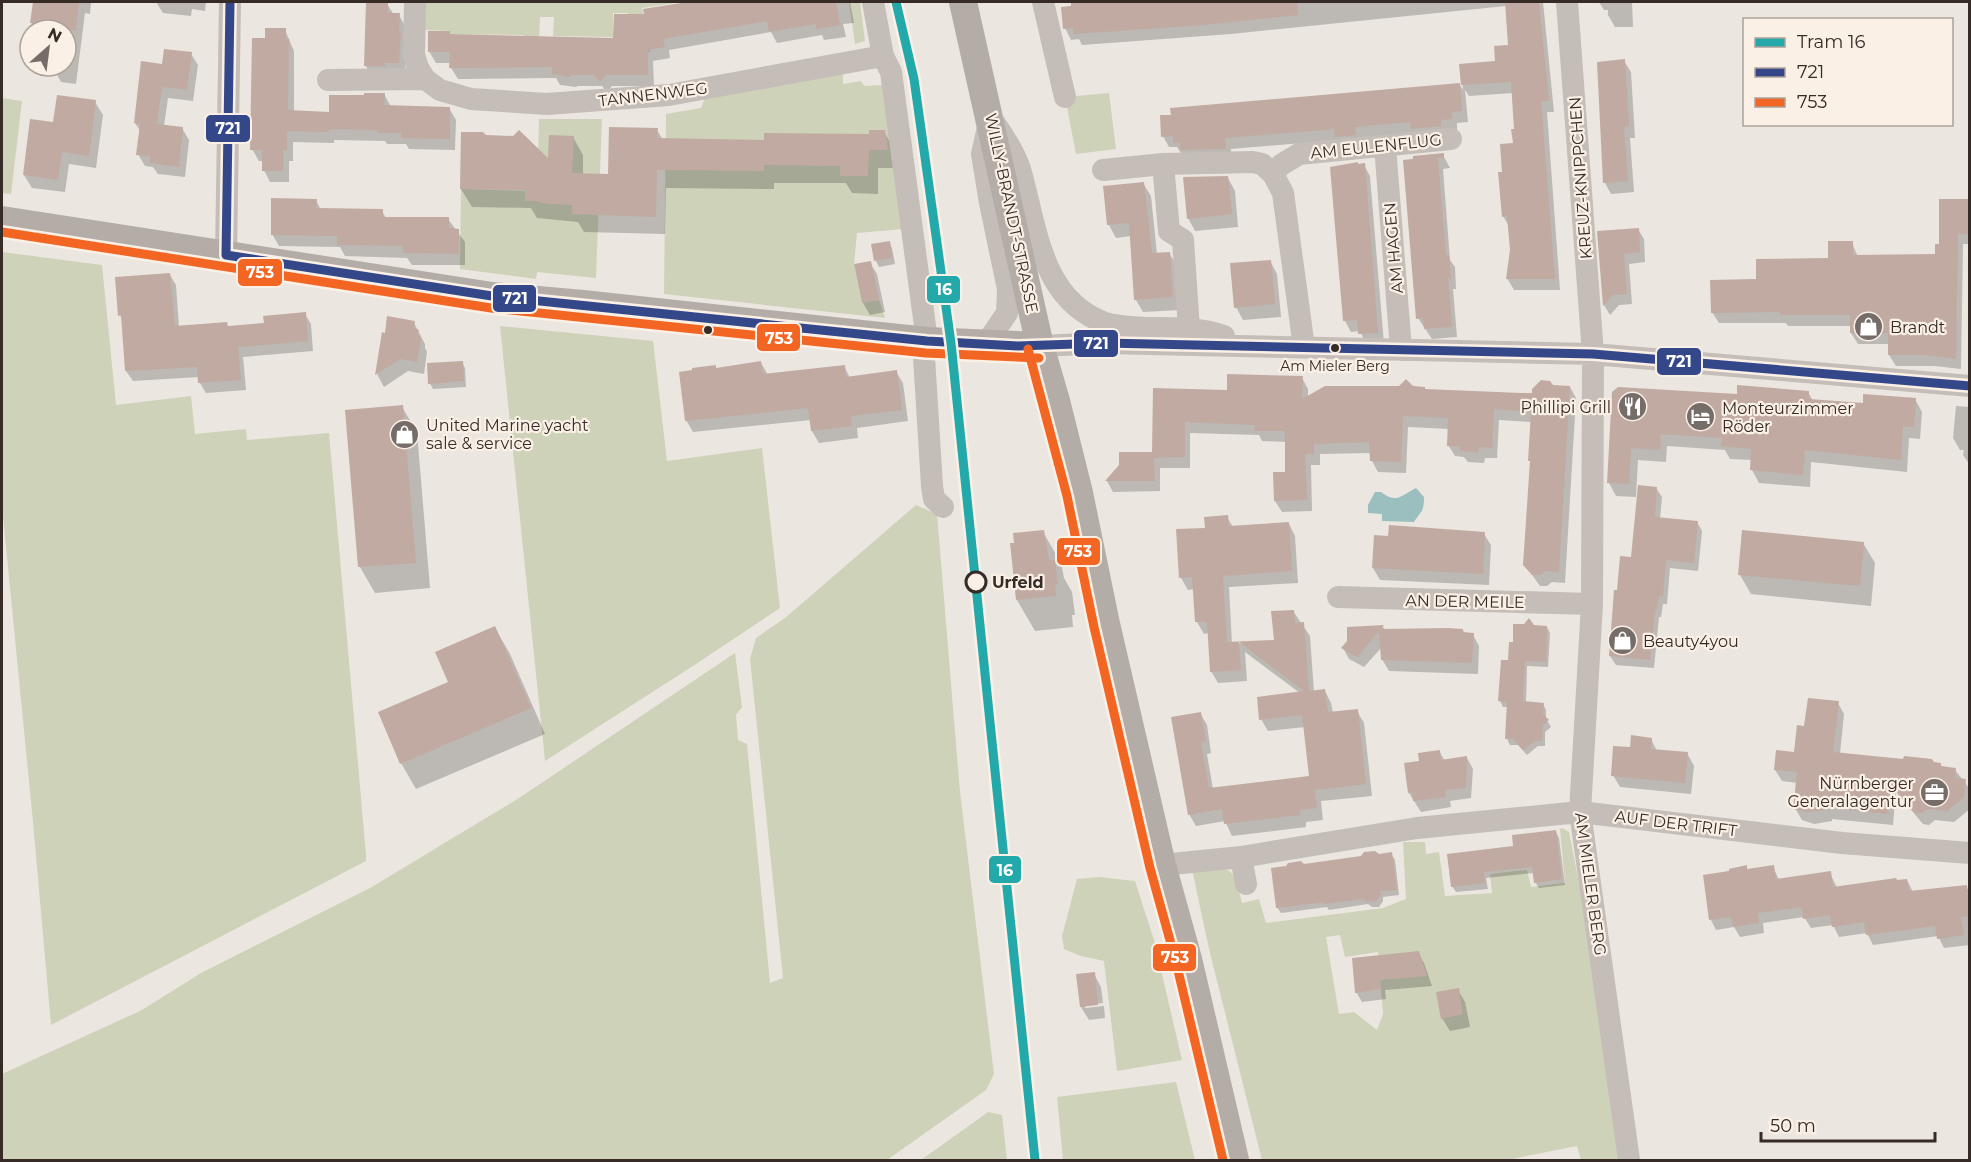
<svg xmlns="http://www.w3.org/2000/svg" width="1971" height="1162" viewBox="0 0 1971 1162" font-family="Montserrat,sans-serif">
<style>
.green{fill:#ced2b9;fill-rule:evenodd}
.water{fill:#9bbfbe}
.shadow{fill:#0003}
.building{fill:#c1aaa1}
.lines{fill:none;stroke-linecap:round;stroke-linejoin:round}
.minor{stroke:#c5beb8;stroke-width:22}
.major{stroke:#b4aca7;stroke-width:28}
.bus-1-casing{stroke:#faf0e6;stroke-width:14}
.bus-2-casing{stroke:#faf0e6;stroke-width:14}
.bus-1{stroke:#344889;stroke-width:9}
.bus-2{stroke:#f26522;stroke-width:9}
.tram-1-casing{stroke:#faf0e6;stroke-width:14}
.tram-1{stroke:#24a9aa;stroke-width:9}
.bus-dot{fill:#362b27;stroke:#faf0e6;stroke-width:2}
.stop-dot{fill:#faf0e6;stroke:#362b27;stroke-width:3}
.labels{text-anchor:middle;stroke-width:4.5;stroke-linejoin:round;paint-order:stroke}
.bus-label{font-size:14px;fill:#362b27;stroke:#faf0e6}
.street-label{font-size:16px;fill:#362b27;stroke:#faf0e6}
.poi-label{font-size:16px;fill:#362b27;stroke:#faf0e6;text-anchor:start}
.stop-label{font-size:16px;font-weight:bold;fill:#362b27;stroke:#faf0e6;text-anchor:start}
.line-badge{stroke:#faf0e6;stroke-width:2}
.badge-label{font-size:16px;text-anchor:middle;font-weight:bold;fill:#fff}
</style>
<rect width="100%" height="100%" fill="#ece6e0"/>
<path class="green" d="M424,2H681L642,8L650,52L628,53V13H613V37L553,36L554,17H540L539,42L525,43L524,35L450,34V31L424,30Z
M849,2H860L865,41L855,44Z
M843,73V84L861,81L864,86L884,85L903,229L857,233L854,264L862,303L879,300L885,318L664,294L666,114L701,108L705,98Z
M1109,93L1116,149L1076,154L1065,97Z
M2,98L22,101L11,194L2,193Z
M539,119H602L596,278L537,272L536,279L460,269L461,189L525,191V201H537Z
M2,252L102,265L116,405L191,396L195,434L246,429L247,440L329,433L366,855V861L51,1025L33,822L2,506Z
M500,326L653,341L667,461L762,448L780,608L696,664L545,761Z
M916,505L937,514L960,792L994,1074L986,1090L887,1160H2V1074L142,1010L201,973L370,888L519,798L735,653L742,707L736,715L738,740L747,744L770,983L783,978L750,659L756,638L785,618Z
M1562,828L1569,832L1583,903L1619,1160H1581L1577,1146L1507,1160H1262L1209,949L1192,869C1230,867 1233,863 1242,903L1259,899L1266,923L1383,908L1406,899L1403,842H1425L1426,854L1439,852L1445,896L1492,893L1490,874L1527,870L1531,887L1565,883L1560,829ZM1340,935L1345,957L1378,952L1383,1014L1377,1030L1354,1012L1339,1014L1326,937Z
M1099,877L1135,881L1154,940L1182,1060L1117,1071L1104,961L1081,956L1064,949L1062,936L1077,879Z
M1176,1082L1195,1160H1063L1057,1097Z
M988,1112L1002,1115L1007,1160H921Z"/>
<path class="water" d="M1416,488L1424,497C1424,512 1421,511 1414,522L1382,521V514L1368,513V505L1375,492H1381C1397,504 1400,496 1416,488Z"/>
<path class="shadow" d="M34,2H91L90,14L85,13L76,84L61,82L55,71V66H66V30H36L31,22Z
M156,2H206L205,11L192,9L191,16L163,13Z
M697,2H743L745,5L765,2H850L854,23L843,24L846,37L824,40L822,35L777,43L771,32L669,50L670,58L653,61L654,86H612L607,92L602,86H578L576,87L560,85L556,78L458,79L451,68V63H436L429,51L449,32L451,35L615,39L646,16L645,10Z
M1072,2H1543L1554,112H1547L1560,290H1514L1507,278L1511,250L1510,228L1503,216V174L1514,145L1516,130L1513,93L1469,96L1465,90L1468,122L1457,123V130L1231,149V160L1181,153L1177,147H1169L1163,136L1459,84L1463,90L1461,65L1496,63L1510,47L1506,6L1231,34L1082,45L1079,39L1071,40L1065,28L1073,7Z
M1599,2H1632L1633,27H1615L1608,15V10H1604Z
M387,4L394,15H399L405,26L407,45L405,74L372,77L366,66Z
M285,30L294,51V112L331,113L384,94L391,107L449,108L456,120L455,150L409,149L406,144H387L385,141L334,140V143L293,142V161H289V182H270L264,170V161H259L252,149L266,40Z
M191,54L198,65L193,101L168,98L164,126L182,128L189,140L185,177L158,174L153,167L145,166L138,154L141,132L135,123L163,65Z
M1624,61L1631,72L1635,138H1630L1634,192L1611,194L1605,183Z
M95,102L103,115L96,168L69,164L65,192L32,188L24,175L54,124Z
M657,130L663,140L766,141L870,135L884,132L895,150L897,168H878V194L852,193L846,183H774V189L666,188L665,234L584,232L578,222L537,218L531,208L472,207L461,189L485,136L550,161L573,137L583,155V175L610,176Z
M1443,155L1450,168L1443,169L1450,260L1455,267L1456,289H1453L1457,337L1432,339L1418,318L1404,162Z
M1357,163L1358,166L1364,165L1370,176L1384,344H1366L1360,331L1351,332L1345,321L1332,168Z
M1228,178L1235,191L1238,227L1195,231L1188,218Z
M1143,183L1151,196L1157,254L1169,253L1177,266L1180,310L1143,312L1136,300L1131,236L1116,238L1109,225L1104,188Z
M316,200L321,210L382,211L386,218L448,219L465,242V265H412L407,258L345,256L340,247L279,246L272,234Z
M1970,202V244H1963L1961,369L1934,366H1896L1889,355V344H1858L1851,333V326H1788L1786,323H1719L1712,312L1758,281L1829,260L1852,243L1858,257L1936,256L1941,245Z
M1638,229L1644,239L1645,262L1629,264L1632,304L1619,305L1610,315L1604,305L1599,232Z
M889,242L892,248L895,264L879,267L876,261Z
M1270,261L1277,274L1281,317L1243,320L1236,307Z
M870,263L877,274L885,312L870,315L863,303L856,266Z
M170,275L176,285L179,327L229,328L265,324L305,314L311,324L313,351L243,357L246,390L206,393L200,383L199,377L133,381L126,371L123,322L120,315Z
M414,323L425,344V348L427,352L424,374L408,371L384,387L377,374L383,334Z
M462,362L465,368L466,387L433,389L430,383Z
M761,363L768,375L844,366L850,378L896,372L903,383L908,421L857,428L858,438L819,443L812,431L811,420L693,432L686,420L716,369Z
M1302,378L1308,389V398L1413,388L1425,390L1533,394L1553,386L1570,387L1576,398L1565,583L1552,582L1547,586H1540L1525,565L1531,463L1532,422L1499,420L1497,458H1485L1484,463L1468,462L1464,457L1455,456L1448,445L1449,429L1408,427L1406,473L1378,472L1372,461L1371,453L1320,454V465H1311L1312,511L1282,512L1275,501L1287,473L1286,442L1262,441L1259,435L1190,433V468H1160V491L1113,492L1107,481L1120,465L1154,453L1155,390L1228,391Z
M1808,392L1813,401L1864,405L1915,399L1922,412L1920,439L1909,438L1907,472L1811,462L1810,487L1759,483L1752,470V460L1730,459L1725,450L1667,446L1666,462L1638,460L1636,497L1616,496L1609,483L1614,393L1738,396Z
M1956,406L1970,407V465L1963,455L1964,450H1960L1953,438Z
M402,407L417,432L430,588L375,593L360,567Z
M1656,488L1662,497L1660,519L1697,522L1702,531L1698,571L1670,568L1667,604H1663L1661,617H1659L1654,668L1616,665L1610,656L1618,592L1633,558Z
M1227,517L1233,527L1289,524L1295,536L1298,583L1229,587L1232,644L1275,641L1293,611L1310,636L1314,692L1325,691L1331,703L1333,713L1357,711L1364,723L1372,796L1321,801L1323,820L1306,822V827L1232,836L1225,821L1196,826L1189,814L1200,713L1207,725L1211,753L1207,754L1213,789L1310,777L1305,727L1268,731L1261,719L1300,693L1245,652L1247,681L1218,683L1211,671L1209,633L1204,634L1197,622L1195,589L1188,590L1181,578L1207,529Z
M1043,532L1061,563L1064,578L1072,592L1075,615H1072L1073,627L1035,631L1017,600Z
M1484,534L1491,545L1489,585L1380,580L1373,568L1390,537Z
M1863,543L1875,563L1871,606L1751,594L1740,575Z
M1533,626L1547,627L1550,633L1548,667L1527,666L1526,703L1543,704L1546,710V719L1551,727L1545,732V746H1538L1527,755L1518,745H1510L1507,739L1508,707H1503L1500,701L1514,644Z
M1383,627L1386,631L1448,629L1463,630L1465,634L1473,635L1479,646L1478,674L1389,671L1382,659V647L1364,667L1349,659L1343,648L1349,642L1348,628Z
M495,628L510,654L545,734L416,789L401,763Z
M1838,703L1844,714L1840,754L1955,770L1970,789V809L1954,822L1935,820L1929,825L1923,824L1896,792L1893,825L1832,819V821L1814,824L1802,820L1795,808L1797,783L1782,781L1775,770L1796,754L1806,727Z
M1651,739L1657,751L1687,753L1694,766L1691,794L1620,787L1613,775L1632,749Z
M1439,751L1445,761L1467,758L1473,769L1471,798L1450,801L1451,807L1421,812L1409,793L1420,763Z
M1556,832L1559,838L1565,885L1539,888L1535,882L1534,873L1486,878L1488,889L1456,892L1452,886L1515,847Z
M1391,854L1395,860L1399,895L1383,897V901L1379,907H1372L1368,904L1329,910L1327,907L1281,913L1277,907L1303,865Z
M1746,867L1748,870L1773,867L1779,880L1830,873L1837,888L1907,880L1913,892L1966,887L1970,892V945L1944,948L1938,936L1873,945L1867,933L1839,937L1833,925L1811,928L1804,917L1763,923L1764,933L1740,937L1734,927L1716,930L1711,920L1731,873Z
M1418,953L1424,963L1432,986L1385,990L1386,999L1362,1002L1356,992Z
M1094,974L1101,987L1103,1003L1085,1005V1008L1104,1006L1105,1018L1089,1020L1081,1007Z
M1458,990L1465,1002L1470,1027L1450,1031L1442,1018Z"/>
<path class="building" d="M33,2H79L76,30H58V26L30,23Z
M366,2H388V13H400L399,32H401L399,63H385V66H364Z
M687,2H836L840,25L816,29V24L769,32L767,21L663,39L665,47L648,50V75H606L600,82L594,75H571L569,77L552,74V67L449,68L450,52H428V31H450V34L613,38L614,14H644L643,9Z
M1071,2H1297L1298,15L1203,25L1074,34L1073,28L1063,29L1061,7L1071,6Z
M1505,2H1539L1549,101H1541L1555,279H1506L1510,250L1507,216L1502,217L1498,172H1502L1500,144L1513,143L1511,129H1514L1511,82L1461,85L1459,64L1495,61L1494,46L1508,45Z
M265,28H286V39H289L288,110L329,112V95H364V93H385L384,105L450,107V139L401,138V133H378V130L329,129V132L287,131V150H283V171H262V150H250L252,38H265Z
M164,49L192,52L187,90L162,87L157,124L183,127L179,167L150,163V156L136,155L140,124L134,123L141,61L162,64Z
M1625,59L1629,126L1624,127L1628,181L1603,183L1597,62Z
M1460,83L1462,111L1452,112V119L1441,120V126L1411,129L1410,122L1355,127L1356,135L1335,137L1334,129L1225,138L1226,149L1180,150V142L1173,143V136L1161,137L1160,115H1171L1170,108Z
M57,95L96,100L89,156L62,152L58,180L23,175L30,119L53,122Z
M609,127L658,128L657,138L764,140V133L869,134V130H885L888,150H869L868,176H840V166L764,165V171L657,170L656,217L572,214V205L550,204L537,202V201H525V190L460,189L461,132H483L486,135L513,136L519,130L548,158L549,135L574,136L572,173L608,174Z
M1444,153V157L1438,158L1446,255H1449L1451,278H1448L1452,327L1424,329L1423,318L1416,319L1403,160L1413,159V156Z
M1358,162V164L1365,163L1378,333L1358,334L1357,320L1343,321L1330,167Z
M1228,176L1232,214L1187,219L1183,177Z
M1144,182L1152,253L1170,252L1173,297L1134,300L1129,223L1107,225L1103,186Z
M271,198L317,199L316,208L383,209V217H449V228L459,229V254L403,253V246L337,245V236L271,235Z
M1939,199H1970V234H1958L1956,359L1926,355H1888V333H1850V315H1780V312L1711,313L1710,280L1756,279V259L1828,258V241H1853V255L1935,254V244H1939Z
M1639,228L1640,252L1624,254L1627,294L1613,295L1603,306L1597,231Z
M890,241L892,258L874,261L871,244Z
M1271,260L1275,304L1234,308L1230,263Z
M871,261L879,300L862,303L854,264Z
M170,273L175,326L227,322L228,326L264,323L263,316L306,312L308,341L238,347L241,380L198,383L197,367L125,371L121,315L118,316L115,277Z
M387,316L415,321L414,328L419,330L418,335L421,338L417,362L400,359L375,375L382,332L385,333Z
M463,361L464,381L428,384L427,363Z
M761,361L763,374L845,365L846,377L897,370L902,410L851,416L852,426L811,431L808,408L685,421L679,372L692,370V368L716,365V368Z
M1227,374L1303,376L1302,399L1325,386H1399L1406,379L1413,386L1425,387V389L1521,393H1532V389L1541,380L1550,381L1553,385L1570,386L1559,572L1545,571L1541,575H1532L1523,565L1530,461H1528L1531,412L1494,409L1492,448L1479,447L1478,452L1460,451V446H1447L1448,418L1403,416L1401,462L1370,461L1369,442L1314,444V454H1305L1307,500L1274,501L1273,472H1285V431H1254L1255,425L1185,422V457L1154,458L1155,481H1105L1119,465V452H1152L1153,388L1227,390Z
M1737,385L1809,391V399L1863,403V394L1916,398L1914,427L1903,426L1901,460L1805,450L1803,475L1750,470L1751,449L1721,446L1722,438L1661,434L1660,450L1631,448L1629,484L1607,483L1612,392L1618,387L1737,394Z
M403,405L416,563L358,567L345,410Z
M1638,485L1657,487L1655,517L1698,521L1694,563L1666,560L1663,596H1659L1657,609H1655L1650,660L1609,656L1614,590H1617L1620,556L1631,557Z
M1228,515L1229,526L1289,522L1292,571L1223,576L1227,642L1274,640L1271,611L1294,610L1295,623L1304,622L1309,691L1325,689L1328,712L1358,709L1366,784L1315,790L1317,808L1300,810V815L1224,824L1222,809L1188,815L1171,717L1201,712L1206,741L1201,742L1209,788L1309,776L1302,715L1259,720L1257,697L1304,691L1239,642L1241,670L1210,672L1207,622H1195L1192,577L1179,578L1176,529L1205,528L1204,517Z
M1389,525L1485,532L1483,574L1372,568L1374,535L1388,536Z
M1044,530L1049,560H1055L1058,584H1055L1056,596L1016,600L1010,543H1014L1013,533Z
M1742,530L1864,542L1860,586L1738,575Z
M1529,618L1534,625L1547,626L1546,662L1525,661L1523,701L1544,703L1543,714L1549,720L1543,725L1542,741H1535L1523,750L1513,739H1505L1507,702L1498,701L1501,660H1508L1509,642H1513V624H1524Z
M1384,625L1381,629L1448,628L1463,629V632L1474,633L1472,663L1381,660L1379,631L1357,657L1341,648L1347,641V627Z
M495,626L531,708L400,764L378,712L448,682L435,652Z
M1808,698L1839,701L1833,752L1903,759L1904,756L1932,759L1934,762L1941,763V766L1956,768L1955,778L1966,779L1964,797L1947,811L1928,809L1922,813H1915L1890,783L1887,814L1826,807V810L1807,812L1793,809L1797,772L1774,770L1776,750L1794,752L1797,725L1804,726Z
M1631,735L1652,738L1651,749L1688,752L1685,783L1611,776L1613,746L1630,747Z
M1440,750L1441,760L1467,756L1466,788L1445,790L1446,797L1413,801L1412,792L1408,793L1404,763L1419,761L1418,753Z
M1556,830L1562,879L1534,883L1532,867L1484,872L1485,883L1451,887L1447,854L1513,846L1512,835Z
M1375,851L1379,854L1392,852L1397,890L1380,891L1381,895L1376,901L1367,902L1363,899L1324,904V902L1276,908L1271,868L1286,866L1288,863L1301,861L1304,864L1361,856L1364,852Z
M1747,865V869L1774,865L1776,879L1831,871L1833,887L1896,878L1897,880L1907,879L1909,891L1967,885L1970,916L1961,917L1964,935L1937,939L1935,926L1866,935L1864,922L1832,927L1830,915L1803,919L1802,907L1758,913L1759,923L1733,927L1731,917L1709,920L1703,875L1729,871V869Z
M1419,951L1427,976L1380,980L1381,989L1355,993L1352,958Z
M1095,972L1098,1005L1080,1007L1076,974Z
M1459,988L1463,1014L1441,1019L1436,992Z"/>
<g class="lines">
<path class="minor" d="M415,2L414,55L418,68L425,79L440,90L471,99L547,104L669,95L883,56
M873,2L883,56L891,72L927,341L924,357L932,486L934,499L943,507
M1043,2L1065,97
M1567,2L1593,354L1592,604L1580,812L1629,1160
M328,80L425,79
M993,121C1004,136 1014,151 1020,169C1037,227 1040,299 1105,323C1118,327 1133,327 1146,328C1173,328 1199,327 1224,336
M1385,146L1401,350
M1163,164L1169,231L1183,240L1189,329
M1103,170L1163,164L1253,162L1262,164L1273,174L1281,165L1299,154L1451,139
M1273,174L1283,193L1304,347
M226,255L230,2
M985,345L1007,313L1008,289L990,203L982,154L989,123
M1040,346L1105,343L1593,354L1970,386
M1338,597L1592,604
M1241,857L1246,884
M1162,865L1241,857L1417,828L1580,812L1842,843L1970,853"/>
<path class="major" d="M963,2L1040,346L1056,401L1079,493L1106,624L1162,865L1188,959L1235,1160
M2,220L492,296L583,304L927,341L1040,346"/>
<defs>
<path id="bus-1" d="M226,255L492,296L927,341L1018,346L1105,343L1593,354L1970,386
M226,255L230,2"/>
<path id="bus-2" d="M2,232L491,308L926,353L1039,358
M1028,349L1067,496L1094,627L1150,868L1176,962L1223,1160"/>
</defs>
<use href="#bus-1" class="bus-1-casing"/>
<use href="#bus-2" class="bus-2-casing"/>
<use href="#bus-1" class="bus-1"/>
<use href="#bus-2" class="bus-2"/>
<defs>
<path id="tram-1" d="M896,2L914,79L951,343L1035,1160"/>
</defs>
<use href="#tram-1" class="tram-1-casing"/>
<use href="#tram-1" class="tram-1"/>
</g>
<defs>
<symbol id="shop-disc" viewBox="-11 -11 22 22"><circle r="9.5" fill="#766c68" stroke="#faf0e6"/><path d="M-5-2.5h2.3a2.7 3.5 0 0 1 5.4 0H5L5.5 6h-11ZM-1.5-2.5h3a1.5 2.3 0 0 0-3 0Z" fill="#fff"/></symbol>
<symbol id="restaurant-disc" viewBox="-11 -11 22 22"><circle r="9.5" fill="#766c68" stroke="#faf0e6"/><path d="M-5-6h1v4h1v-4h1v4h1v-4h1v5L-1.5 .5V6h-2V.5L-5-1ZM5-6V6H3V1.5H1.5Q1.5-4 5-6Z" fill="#fff"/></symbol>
<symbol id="hotel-disc" viewBox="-11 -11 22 22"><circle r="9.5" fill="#766c68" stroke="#faf0e6"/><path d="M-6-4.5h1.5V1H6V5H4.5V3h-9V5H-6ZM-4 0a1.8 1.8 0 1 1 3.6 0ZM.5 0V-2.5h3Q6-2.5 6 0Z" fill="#fff"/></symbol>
<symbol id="office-disc" viewBox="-11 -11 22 22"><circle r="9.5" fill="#766c68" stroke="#faf0e6"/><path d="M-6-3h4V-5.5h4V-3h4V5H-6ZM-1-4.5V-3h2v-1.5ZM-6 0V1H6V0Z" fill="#fff"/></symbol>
</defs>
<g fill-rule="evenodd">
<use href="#shop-disc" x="1852" y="310" width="33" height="33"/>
<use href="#restaurant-disc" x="1616" y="390" width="33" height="33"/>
<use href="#hotel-disc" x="1684" y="400" width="33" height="33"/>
<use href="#shop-disc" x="388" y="418" width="33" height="33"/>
<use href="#shop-disc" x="1606" y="624" width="33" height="33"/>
<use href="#office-disc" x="1918" y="776" width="33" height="33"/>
</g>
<g class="bus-dot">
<circle cx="708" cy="330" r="5"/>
<circle cx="1335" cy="348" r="5"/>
</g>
<circle class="stop-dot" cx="976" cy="582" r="10"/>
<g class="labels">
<g class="bus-label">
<text x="1335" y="371">Am Mieler Berg</text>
</g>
<g class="street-label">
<text transform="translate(653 94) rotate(-7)" y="6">TANNENWEG</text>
<text transform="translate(1376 146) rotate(-6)" y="6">AM EULENFLUG</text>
<text transform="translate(1580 178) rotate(-94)" y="6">KREUZ-KNIPPCHEN</text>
<text transform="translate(1012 213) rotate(78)" y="6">WILLY-BRANDT-STRASSE</text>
<text transform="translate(1393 248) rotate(-95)" y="6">AM HAGEN</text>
<text transform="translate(1465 601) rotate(1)" y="6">AN DER MEILE</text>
<text transform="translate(1676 823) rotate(7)" y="6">AUF DER TRIFT</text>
<text transform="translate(1591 884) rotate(82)" y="6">AM MIELER BERG</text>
</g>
<g class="poi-label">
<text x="1890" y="333">Brandt</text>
<text x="1611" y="413" text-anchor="end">Phillipi Grill</text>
<text x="1722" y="414">Monteurzimmer<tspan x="1722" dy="18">Röder</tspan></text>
<text x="426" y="431">United Marine yacht<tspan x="426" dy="18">sale &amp; service</tspan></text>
<text x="1643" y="647">Beauty4you</text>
<text x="1914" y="789" text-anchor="end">Nürnberger<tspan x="1914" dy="18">Generalagentur</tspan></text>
</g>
<g class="stop-label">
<text x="992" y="588">Urfeld</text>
</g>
</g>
<g class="line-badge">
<rect x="205" y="114" width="46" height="29" rx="6" fill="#344889"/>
<rect x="237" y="258" width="46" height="29" rx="6" fill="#f26522"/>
<rect x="926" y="275" width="35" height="29" rx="6" fill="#24a9aa"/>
<rect x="492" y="284" width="45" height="29" rx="6" fill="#344889"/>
<rect x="756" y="323" width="45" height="29" rx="6" fill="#f26522"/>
<rect x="1073" y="329" width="46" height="29" rx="6" fill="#344889"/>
<rect x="1656" y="347" width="46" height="29" rx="6" fill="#344889"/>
<rect x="1056" y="537" width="45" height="29" rx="6" fill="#f26522"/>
<rect x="988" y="855" width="34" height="29" rx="6" fill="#24a9aa"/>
<rect x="1152" y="943" width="45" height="29" rx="6" fill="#f26522"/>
</g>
<g class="badge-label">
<text x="228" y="134">721</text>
<text x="260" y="278">753</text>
<text x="944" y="295">16</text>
<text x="515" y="304">721</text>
<text x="779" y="344">753</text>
<text x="1096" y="349">721</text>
<text x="1679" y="367">721</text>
<text x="1078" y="557">753</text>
<text x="1005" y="876">16</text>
<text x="1175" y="963">753</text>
</g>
<rect width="1971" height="1162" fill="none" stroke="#362b27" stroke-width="6"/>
<rect x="1743" y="18" width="210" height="108" fill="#faf0e6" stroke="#aca19a" stroke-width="1.5"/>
<rect x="1755" y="38" width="30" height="9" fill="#24a9aa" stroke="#aca19a" stroke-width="1.5"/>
<text x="1797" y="48" font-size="18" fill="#362b27">Tram 16</text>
<rect x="1755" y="68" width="30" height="9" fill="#344889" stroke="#aca19a" stroke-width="1.5"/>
<text x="1797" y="78" font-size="18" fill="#362b27">721</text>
<rect x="1755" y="98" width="30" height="9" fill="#f26522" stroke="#aca19a" stroke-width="1.5"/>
<text x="1797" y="108" font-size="18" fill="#362b27">753</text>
<g transform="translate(48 48) rotate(28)"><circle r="28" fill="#faf0e6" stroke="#aca19a" stroke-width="1.5"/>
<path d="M0-4.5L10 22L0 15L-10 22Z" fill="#766c68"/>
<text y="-9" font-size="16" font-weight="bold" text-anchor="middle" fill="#362b27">N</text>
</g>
<path d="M1761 1132v9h174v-9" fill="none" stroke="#362b27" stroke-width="3"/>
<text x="1770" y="1132" font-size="18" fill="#362b27" stroke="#faf0e6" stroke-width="4.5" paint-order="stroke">50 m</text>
</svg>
